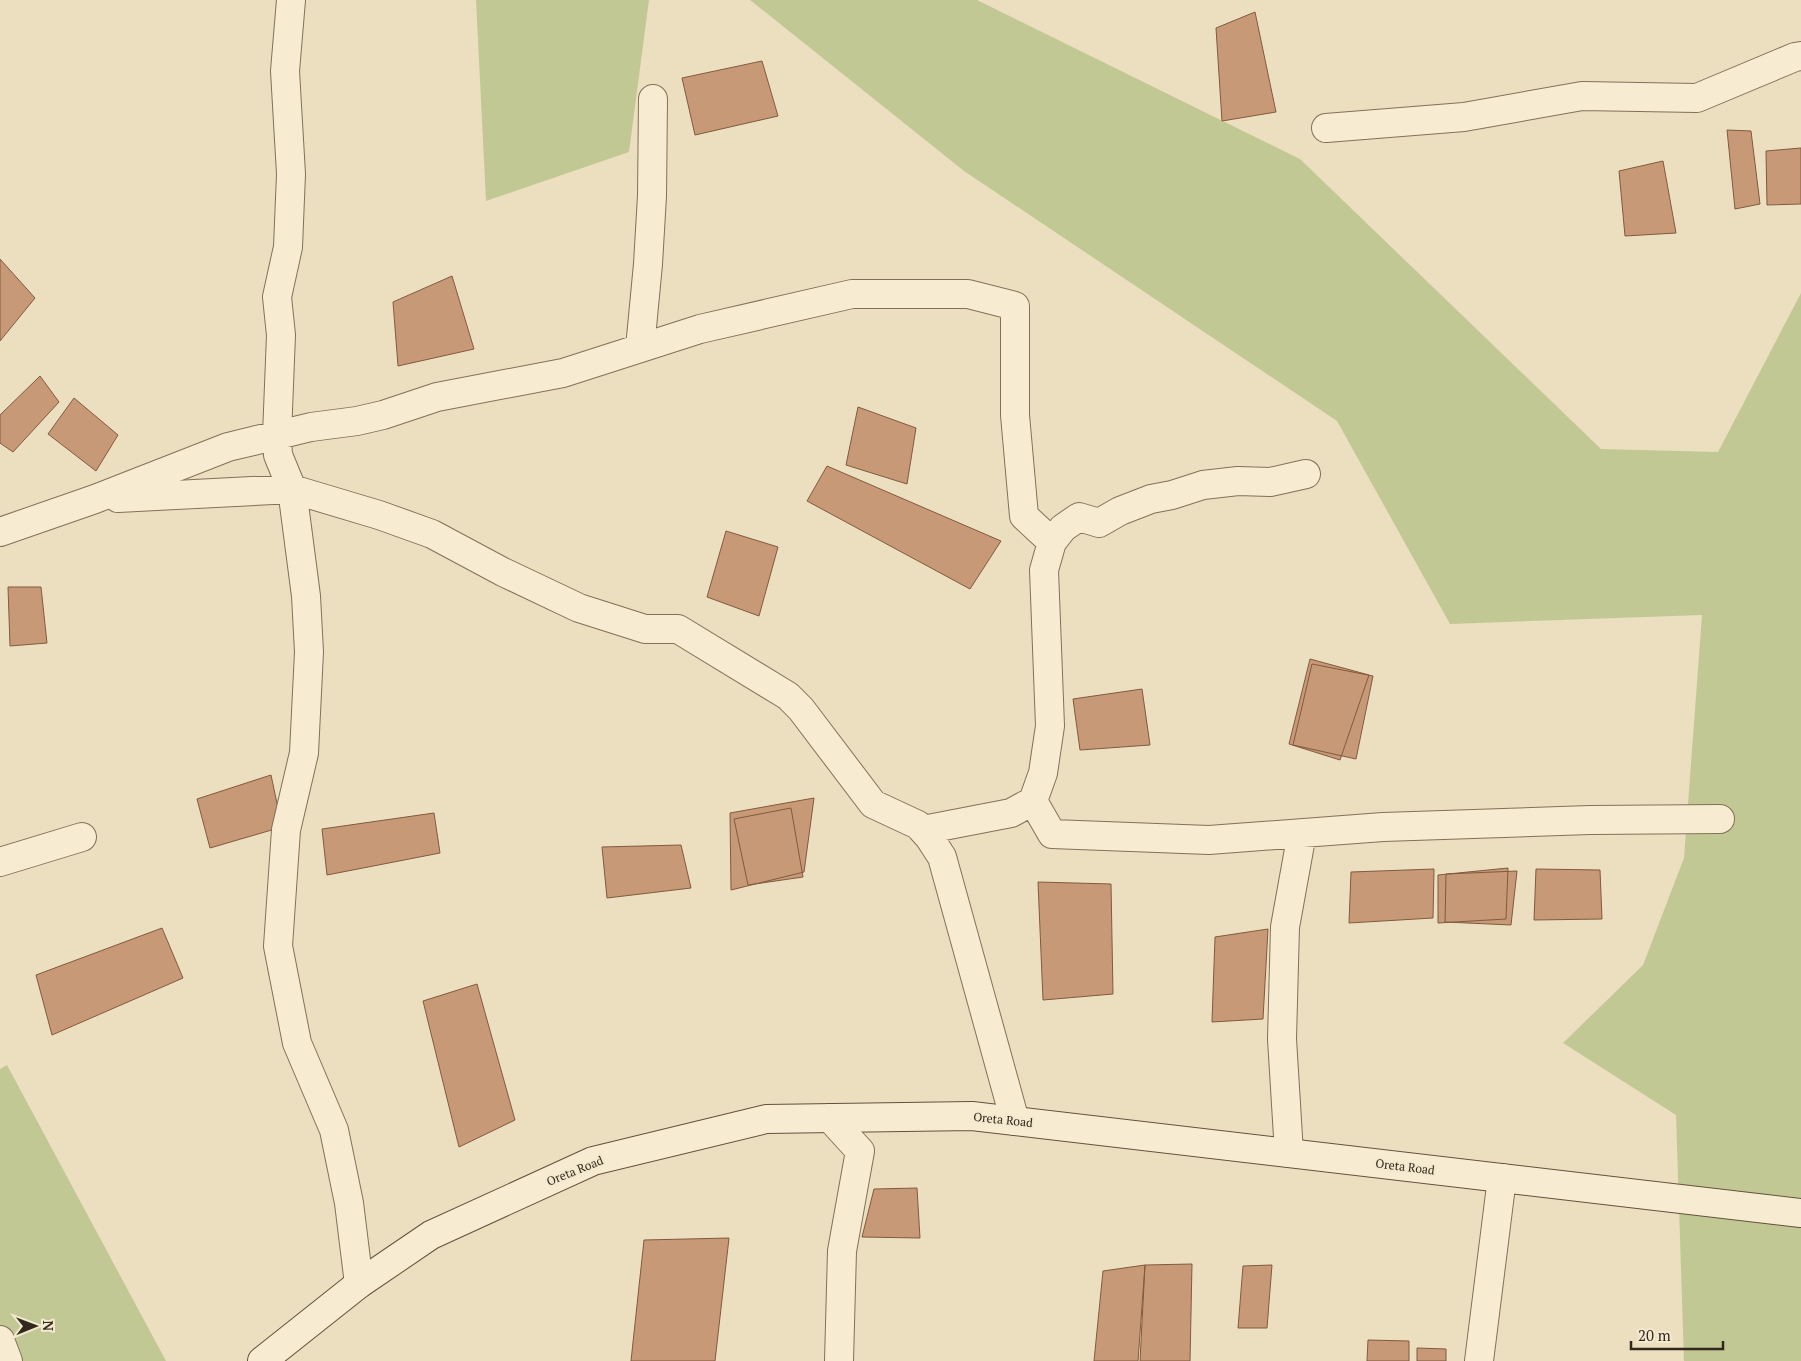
<svg xmlns="http://www.w3.org/2000/svg" width="1801" height="1361" viewBox="0 0 1801 1361" font-family="'PT Serif',serif">
<style>
.green{fill:#c2c894}
.building{fill:#c89976;stroke:#815a3f}
.lines{fill:none;stroke-linecap:round;stroke-linejoin:round}
.street-casing{stroke:#837058;stroke-width:30}
.secondary-casing{stroke:#64513c;stroke-width:30}
.street{stroke:#f7ecd1;stroke-width:28}
.secondary{stroke:#f7ecd1;stroke-width:28}
.labels{text-anchor:middle;stroke-width:4;stroke-linejoin:round;paint-order:stroke}
.street-label{font-size:12px;fill:#33281c;stroke:#f3e9ce}
</style>
<rect width="100%" height="100%" fill="#ebdfbf"/>
<path class="green" d="M476,0H649L629,152L486,201Z
M750,0H977L1300,159L1601,449L1718,452L1801,293V1361H1684L1676,1115L1563,1043L1643,965L1684,858L1702,615L1450,624L1337,421L964,171Z
M7,1065L166,1361H0V1069Z"/>
<path class="building" d="M1255,12L1276,112L1222,121L1216,28Z
M762,61L778,116L695,135L682,78Z
M1727,130L1751,131L1760,204L1735,209Z
M1801,148V204L1767,205L1766,151Z
M1663,161L1676,233L1625,236L1619,171Z
M0,259L35,298L0,341Z
M452,276L474,349L398,366L393,302Z
M40,376L59,402L13,452L0,443V415Z
M74,398L118,435L96,471L48,434Z
M858,407L916,428L907,484L846,465Z
M827,466L1001,541L970,589L807,501Z
M726,531L778,547L759,616L707,597Z
M8,587H41L47,643L10,646Z
M1310,659L1369,675L1340,760L1289,744Z
M1312,664L1373,676L1356,759L1293,745Z
M1142,689L1150,745L1080,750L1073,699Z
M271,775L282,827L210,848L197,799Z
M814,798L804,872L731,890L730,813Z
M791,808L803,877L748,885L734,819Z
M434,813L440,853L327,875L322,829Z
M681,845L691,888L607,898L602,847Z
M1508,868L1506,919L1438,923V875Z
M1434,869L1433,918L1349,923L1351,872Z
M1536,869L1600,870L1602,919L1534,920Z
M1517,871L1511,925L1445,922L1446,874Z
M1038,882L1111,884L1113,994L1043,1000Z
M162,928L183,978L52,1035L36,975Z
M1268,929L1263,1019L1212,1022L1215,937Z
M477,984L515,1120L459,1147L423,1001Z
M917,1188L920,1238L862,1237L874,1189Z
M729,1238L715,1361H631L644,1240Z
M1192,1264L1190,1361H1140L1145,1265Z
M1145,1265L1138,1361H1094L1103,1271Z
M1272,1265L1267,1328H1238L1243,1266Z
M1368,1340L1409,1341V1361H1367Z
M1417,1348L1446,1349V1361H1417Z"/>
<g class="lines">
<defs>
<path id="street" d="M291,0L285,71L291,174L288,247L277,297L281,335L277,435L278,455L292,489L306,596L309,652L304,753L286,830L278,946L297,1043L334,1130L349,1203L359,1284
M1326,128L1464,117L1582,96L1697,98L1795,57L1801,56
M640,348L648,264L652,196L653,99
M118,498L292,489L379,515L432,534L503,572L579,608L645,629H678L788,696L801,709L873,804L918,825L929,837L942,857L1015,1121
M0,532L95,499L228,447L311,427L357,421L383,415L437,397L563,373L700,329L852,294H968L1015,306V415L1024,516L1052,542
M1033,801L1052,834L1209,840L1383,827L1590,820L1720,819
M923,830L1011,813L1033,801L1043,773L1050,726L1044,570L1052,542L1063,528L1079,517L1099,523L1120,511L1151,499L1172,495L1203,485L1238,481L1270,482L1306,474
M0,862L82,837
M830,1118L860,1151L842,1251L839,1361
M1289,1153L1282,1039L1285,927L1302,833
M0,1340L8,1361
M1479,1361L1502,1178"/>
<path id="secondary" d="M262,1361L359,1284L431,1235L593,1161L766,1119L972,1116L1801,1213"/>
</defs>
<use href="#street" class="street-casing"/>
<use href="#secondary" class="secondary-casing"/>
<use href="#street" class="street"/>
<use href="#secondary" class="secondary"/>
</g>
<g class="labels">
<g class="street-label">
<text transform="translate(1003 1120) rotate(6)" y="4">Oreta Road</text>
<text transform="translate(1405 1167) rotate(7)" y="4">Oreta Road</text>
<text transform="translate(575 1171) rotate(-22)" y="4">Oreta Road</text>
</g>
</g>
<g transform="translate(35 1326) rotate(89)" stroke="#f3e9ce" stroke-width="4" paint-order="stroke">
<path d="M0-4L9 19L0 12L-9 19Z" fill="#33281c"/>
<text y="-8" font-size="14" font-weight="bold" text-anchor="middle" fill="#33281c">N</text>
</g>
<path d="M1631 1341v8h92v-8" fill="none" stroke="#33281c" stroke-width="2.5"/>
<text x="1638" y="1341" font-size="15" fill="#33281c" stroke="#f3e9ce" stroke-width="4" paint-order="stroke">20 m</text>
</svg>
